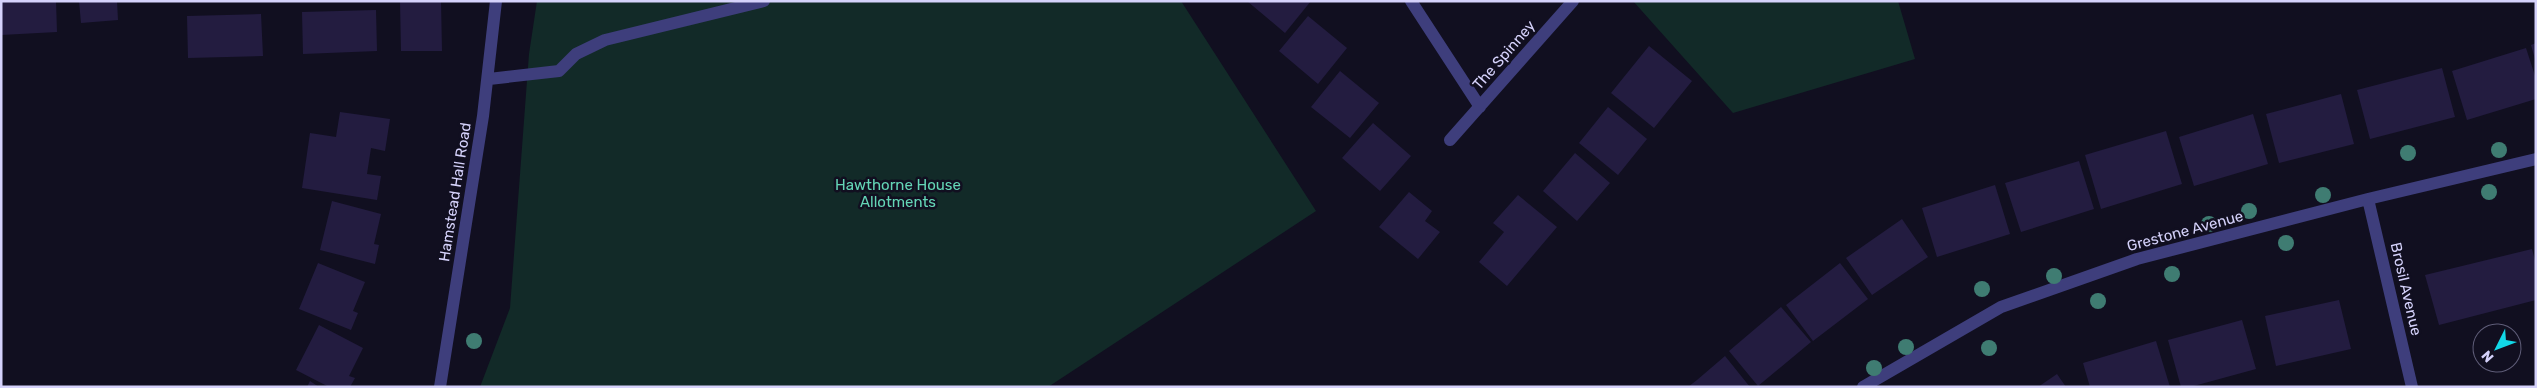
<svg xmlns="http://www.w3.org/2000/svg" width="2537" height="388" viewBox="0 0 2537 388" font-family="Rubik,sans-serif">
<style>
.green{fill:#122a28}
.building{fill:#231c40}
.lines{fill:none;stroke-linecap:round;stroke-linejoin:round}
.minor{stroke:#3e3e7c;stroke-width:12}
.tree{fill:#3f7c72}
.labels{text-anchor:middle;stroke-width:5;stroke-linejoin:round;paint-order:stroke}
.street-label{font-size:15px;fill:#d5d2fb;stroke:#110f20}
.park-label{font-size:15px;fill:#64d5b6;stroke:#110f20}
</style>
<rect width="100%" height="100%" fill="#110f20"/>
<path class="green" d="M537,1H1181L1316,211L1048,387H480L510,308L529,54Z
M1633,1H1898L1915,59L1733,113Z"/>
<path class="building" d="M1,1H56L57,32L1,35Z
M79,1H117L118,20L81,23Z
M400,1H441L442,51H401Z
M1247,1H1311L1285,33Z
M376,10L377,51L303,54L302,12Z
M261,14L263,56L188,58L187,16Z
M1308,16L1347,48L1318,84L1279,51Z
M2536,43V59H2535L2531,45Z
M1649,46L1692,81L1654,128L1611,93Z
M2526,48L2536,79V99L2467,120L2452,71Z
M2442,68L2455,117L2370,139L2357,90Z
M1340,71L1379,103L1350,138L1311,107Z
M2341,94L2354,144L2279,163L2266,114Z
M1608,107L1647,139L1618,175L1579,143Z
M340,112L390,119L385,151L371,148L367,174L381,176L377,200L302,188L310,133L336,137Z
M2253,114L2268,164L2194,186L2179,137Z
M1373,123L1411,156L1380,191L1342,158Z
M2166,131L2182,184L2101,209L2085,155Z
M1575,153L1610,183L1577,221L1543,191Z
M2079,161L2094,209L2021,232L2005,183Z
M1995,185L2010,234L1937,257L1922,208Z
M1409,192L1432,211L1425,221L1440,232L1418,259L1379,227Z
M1518,195L1557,227L1507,286L1479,262L1504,232L1493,223Z
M332,201L381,214L374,244L379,245L375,264L320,250Z
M1902,219L1928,257L1872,295L1846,258Z
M2532,249L2536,264V300L2439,325L2425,275Z
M318,263L365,282L353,311L358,313L351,330L299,309Z
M1840,263L1868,299L1813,341L1786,305Z
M2339,300L2351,349L2276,366L2265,316Z
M1781,307L1811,342L1758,386L1729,351Z
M2242,320L2256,369L2190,387H2181L2168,340Z
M319,325L363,348L349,376L355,378L350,387H329L296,370Z
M2156,341L2170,387H2090L2083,363Z
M1725,356L1750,387H1688L1697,380Z
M2057,374L2066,387H2038Z
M310,381L319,387H307Z"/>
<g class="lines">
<path class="minor" d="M1411,1L1480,107
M489,79L559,71L576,54L605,40L764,1
M1450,140L1573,1
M2368,199L2412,387
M440,387L483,116L496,1
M1863,387L2001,307L2137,259L2368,199L2536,159"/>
</g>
<g class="tree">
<circle cx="2499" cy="150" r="8"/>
<circle cx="2408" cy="153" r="8"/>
<circle cx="2489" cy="192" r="8"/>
<circle cx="2323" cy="195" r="8"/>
<circle cx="2249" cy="211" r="8"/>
<circle cx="2209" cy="224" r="8"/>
<circle cx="2286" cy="243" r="8"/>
<circle cx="2172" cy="274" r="8"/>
<circle cx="2054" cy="276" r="8"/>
<circle cx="1982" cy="289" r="8"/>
<circle cx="2098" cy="301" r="8"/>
<circle cx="474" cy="341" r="8"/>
<circle cx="1906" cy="347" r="8"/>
<circle cx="1989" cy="348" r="8"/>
<circle cx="1874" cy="368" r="8"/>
</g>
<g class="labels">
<g class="street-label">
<text transform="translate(1504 55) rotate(-49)" y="5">The Spinney</text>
<text transform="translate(455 192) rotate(-81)" y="5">Hamstead Hall Road</text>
<text transform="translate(2185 231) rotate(-15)" y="5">Grestone Avenue</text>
<text transform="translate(2406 289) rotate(77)" y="5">Brosil Avenue</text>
</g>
<g class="park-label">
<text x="898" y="190">Hawthorne House<tspan x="898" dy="17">Allotments</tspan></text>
</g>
</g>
<rect width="2537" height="388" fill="none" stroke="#d5d2fb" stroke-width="5"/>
<g transform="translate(2497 348) rotate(228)"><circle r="24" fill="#110f20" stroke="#5f5d78"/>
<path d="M0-4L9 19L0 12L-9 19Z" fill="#12d8e7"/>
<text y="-8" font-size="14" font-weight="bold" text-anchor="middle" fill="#d5d2fb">N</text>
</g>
</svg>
